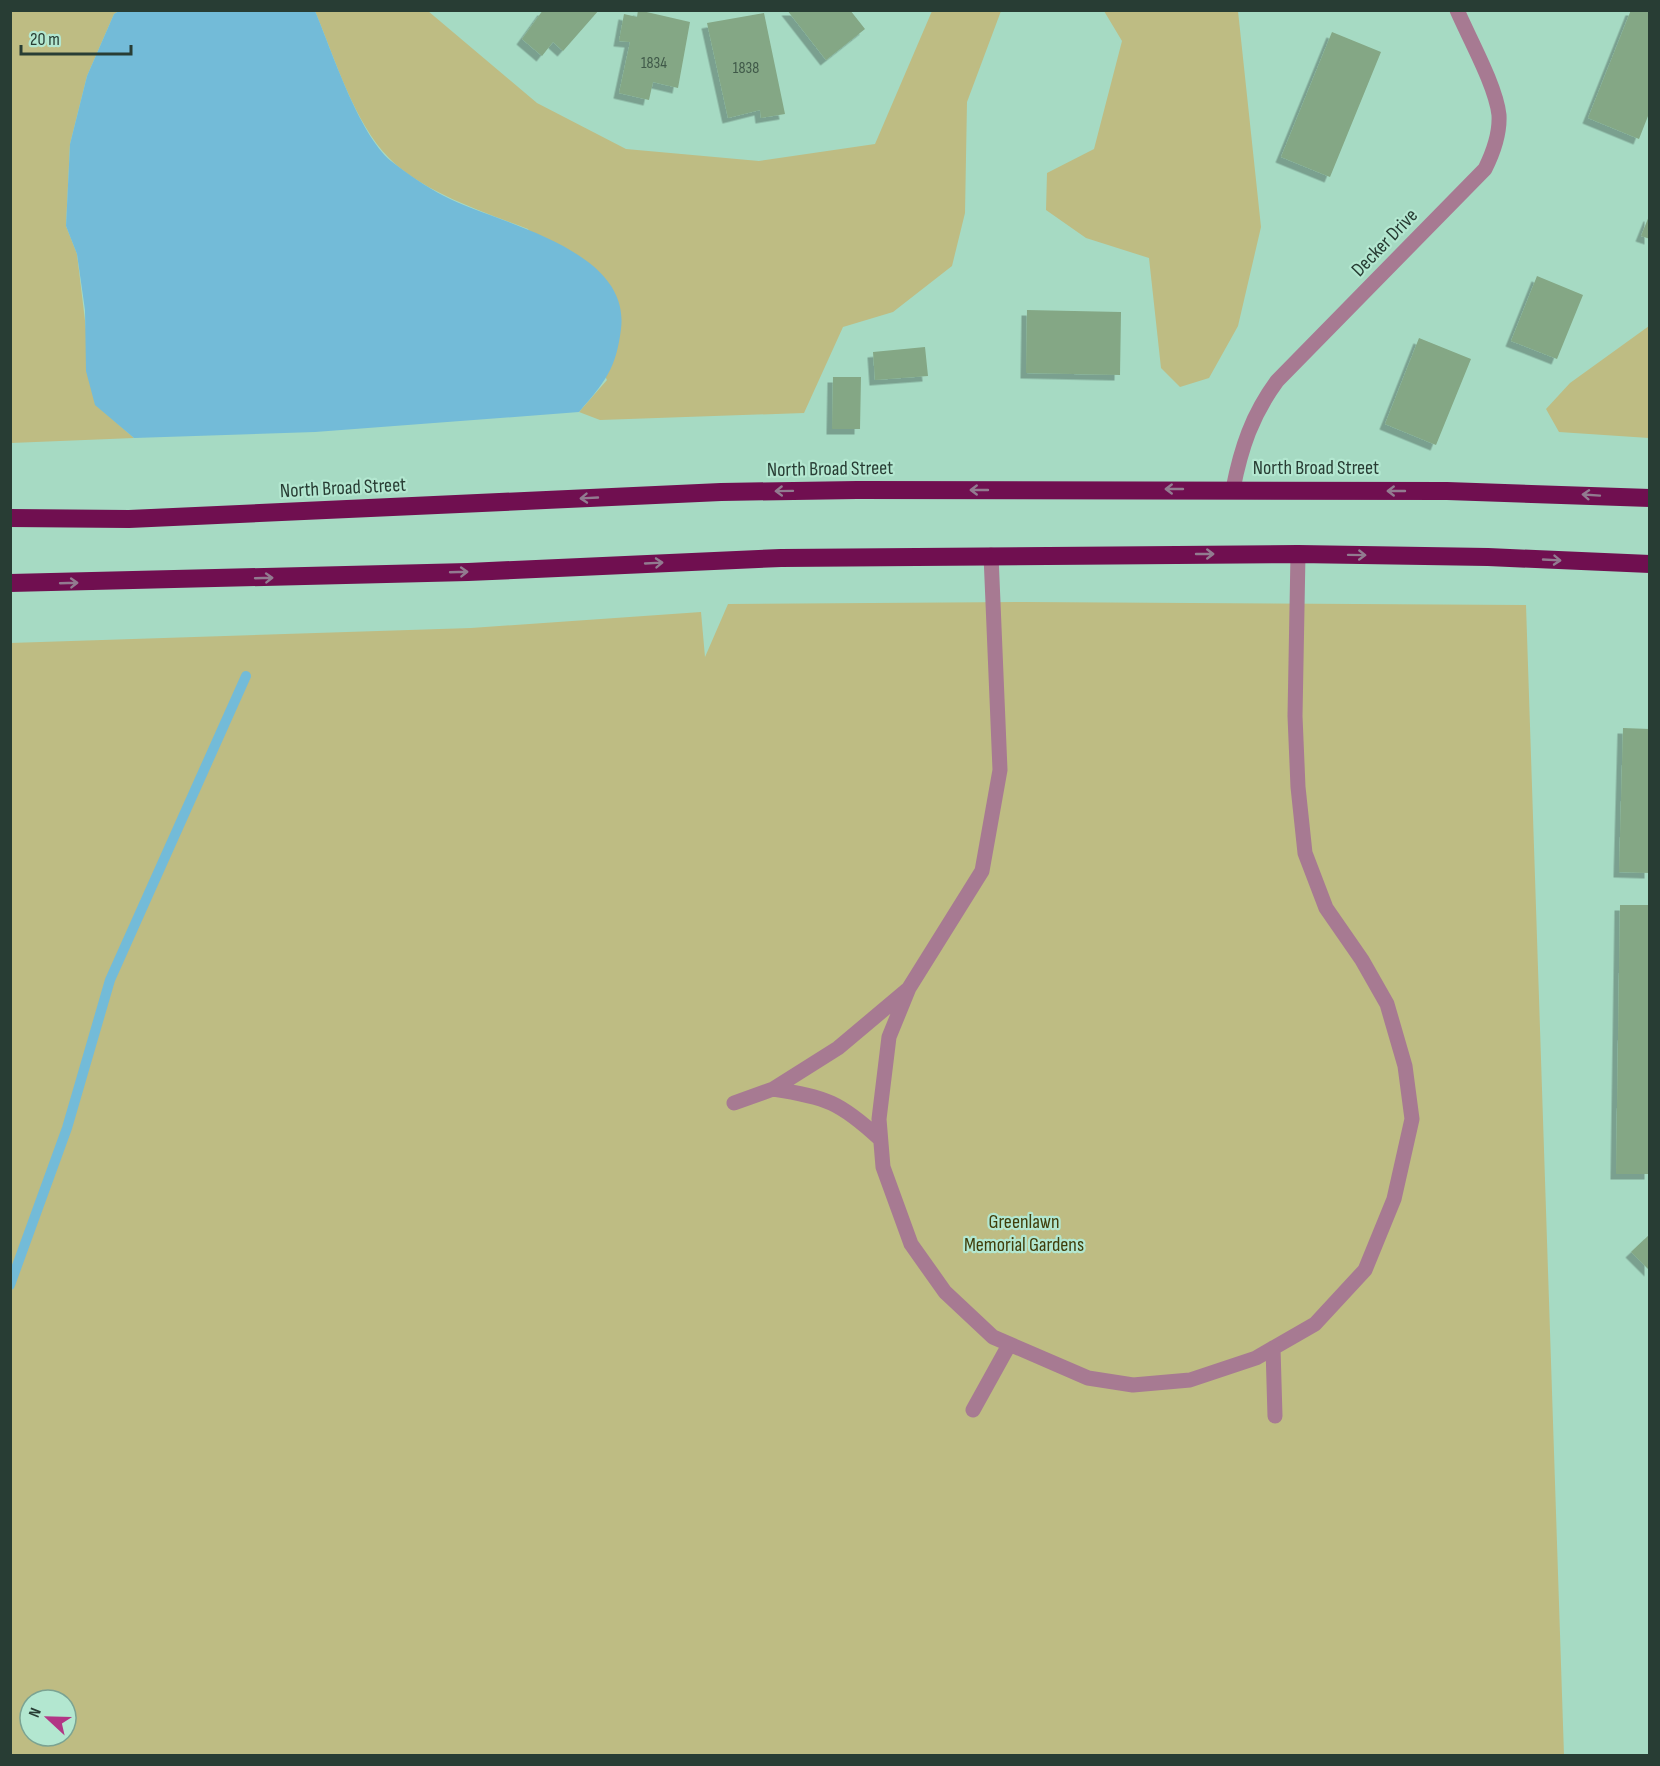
<svg xmlns="http://www.w3.org/2000/svg" width="1660" height="1766" viewBox="0 0 1660 1766" font-family="'Sofia Sans Condensed',sans-serif">
<style>
.green{fill:#bebc83;fill-rule:evenodd}
.water{fill:#73bbd8}
.lines{fill:none;stroke-linecap:round;stroke-linejoin:round}
.stream{stroke:#73bbd8;stroke-width:10}
.building{fill:#84a785;filter:url(#shadow)}
.minor{stroke:#a77a92;stroke-width:15}
.highway{stroke:#700f50;stroke-width:18}
.oneway{stroke:#927b90}
.labels{text-anchor:middle;stroke-width:4.5;stroke-linejoin:round;paint-order:stroke}
.number-label{font-size:16px;fill:#3f5848}
.street-label{font-size:20px;fill:#283d34;stroke:#b3e7d0}
.park-label{font-size:20px;fill:#403d0a;stroke:#b3e7d0}
</style>
<defs>
<filter id="shadow"><feDropShadow dx="-5.5" dy="5.5" stdDeviation="0" flood-color="#0004"/></filter>
</defs>
<rect width="100%" height="100%" fill="#a6dac3"/>
<path class="green" d="M10,11H119L114,14L87,76L70,144L66,226L77,254L95,404L134,438L11,443Z
M315,11H428L537,103L626,149L759,161L875,144L932,11H1001L967,102L965,213L952,266L893,312L843,327L804,413L600,420L579,412L607,380L528,229C484,212 422,192 389,158C354,123 334,56 315,11Z
M1104,11H1238L1261,227L1238,326L1209,378L1180,387L1161,368L1149,258L1086,238L1046,210L1047,173L1094,149L1122,41Z
M1649,326V438L1559,432L1546,409L1570,383Z
M1025,602L1526,605L1564,1755H11L10,643L471,628L701,612L705,657L728,604ZM30,1700H66V1736H30Z"/>
<path class="water" d="M119,11H315C332,51 358,133 391,161C406,173 427,187 444,196C498,224 631,248 621,329C616,369 605,382 579,412L315,432L134,438L95,405L86,371L85,310L77,254L66,226L70,144L87,76L114,14Z"/>
<g class="lines">
<path class="stream" d="M10,1285L67,1128L110,980L246,676"/>
</g>
<path class="building" d="M543,10H599L563,51L553,42L542,56L522,39Z
M638,10L690,22L678,88L653,82L649,100L619,93L630,42L619,41L624,14L637,17Z
M787,10H850L865,29L826,60Z
M1631,10H1650V111L1639,139L1588,118Z
M764,13L785,114L761,118L760,110L728,118L707,23Z
M1332,32L1381,52L1330,177L1281,157Z
M1649,216H1650V239L1641,236Z
M1537,276L1583,295L1557,359L1511,341Z
M1027,310L1121,312L1120,375L1026,373Z
M1419,338L1471,359L1436,445L1385,424Z
M925,347L928,376L875,380L873,352Z
M833,377H861L860,429H832Z
M1623,728L1650,729V873L1619,872Z
M1620,905H1650V1174H1616Z
M1650,1234V1271L1631,1252Z"/>
<g class="lines">
<path class="minor" d="M1233,489C1241,448 1252,415 1277,381L1485,169C1493,153 1500,134 1499,115C1496,86 1469,38 1457,10
M991,555L1000,770L982,871L909,988L889,1037L879,1119L883,1167L911,1244L945,1292L993,1337L1088,1378L1133,1385L1190,1380L1256,1358L1315,1324L1365,1270L1394,1199L1412,1119L1405,1066L1387,1004L1362,960L1326,908L1305,853L1298,787L1295,716L1298,554
M773,1089C826,1097 840,1102 880,1139
M734,1103L773,1089L838,1048L907,990
M1273,1348L1275,1416
M973,1410L1009,1345"/>
<path class="highway" d="M10,518L129,519L721,492L857,490L1447,491L1650,498
M10,583L468,572L781,558L1298,554L1488,557L1650,564"/>
</g>
<defs><path id="oneway-shaft" d="M-6 0H5M1.5-3L5.5 0L1.5 3" fill="none" stroke-width="1.6" stroke-linecap="round" stroke-linejoin="round" transform="scale(1.5)"/></defs>
<g class="oneway">
<use href="#oneway-shaft" transform="translate(1174 489) rotate(180)"/>
<use href="#oneway-shaft" transform="translate(979 490) rotate(180)"/>
<use href="#oneway-shaft" transform="translate(784 491) rotate(179)"/>
<use href="#oneway-shaft" transform="translate(1396 491) rotate(-180)"/>
<use href="#oneway-shaft" transform="translate(1591 495) rotate(-176)"/>
<use href="#oneway-shaft" transform="translate(589 498) rotate(177)"/>
<use href="#oneway-shaft" transform="translate(1205 554)"/>
<use href="#oneway-shaft" transform="translate(1357 555) rotate(1)"/>
<use href="#oneway-shaft" transform="translate(1552 560) rotate(3)"/>
<use href="#oneway-shaft" transform="translate(654 563) rotate(-3)"/>
<use href="#oneway-shaft" transform="translate(459 572) rotate(-2)"/>
<use href="#oneway-shaft" transform="translate(264 578) rotate(-2)"/>
<use href="#oneway-shaft" transform="translate(69 583) rotate(-2)"/>
</g>
<g class="labels">
<g class="number-label">
<text x="654" y="68">1834</text>
<text x="746" y="73">1838</text>
</g>
<g class="street-label">
<text transform="translate(1384 242) rotate(-46)" y="7">Decker Drive</text>
<text x="1316" y="474">North Broad Street</text>
<text transform="translate(830 468) rotate(-1)" y="7">North Broad Street</text>
<text transform="translate(343 487) rotate(-3)" y="7">North Broad Street</text>
</g>
<g class="park-label">
<text x="1024" y="1228">Greenlawn<tspan x="1024" dy="23">Memorial Gardens</tspan></text>
</g>
</g>
<rect width="1660" height="1766" fill="none" stroke="#283d34" stroke-width="24"/>
<g transform="translate(48 1718) rotate(292)"><circle r="28" fill="#b3e7d0" stroke="#7ba392" stroke-width="1.5"/>
<path d="M0-4.5L10 22L0 15L-10 22Z" fill="#b23585"/>
<text y="-9" font-size="16" font-weight="bold" text-anchor="middle" fill="#283d34">N</text>
</g>
<path d="M21 45v9h110v-9" fill="none" stroke="#283d34" stroke-width="3"/>
<text x="30" y="45" font-size="18" fill="#283d34" stroke="#b3e7d0" stroke-width="4.5" paint-order="stroke">20 m</text>
</svg>
